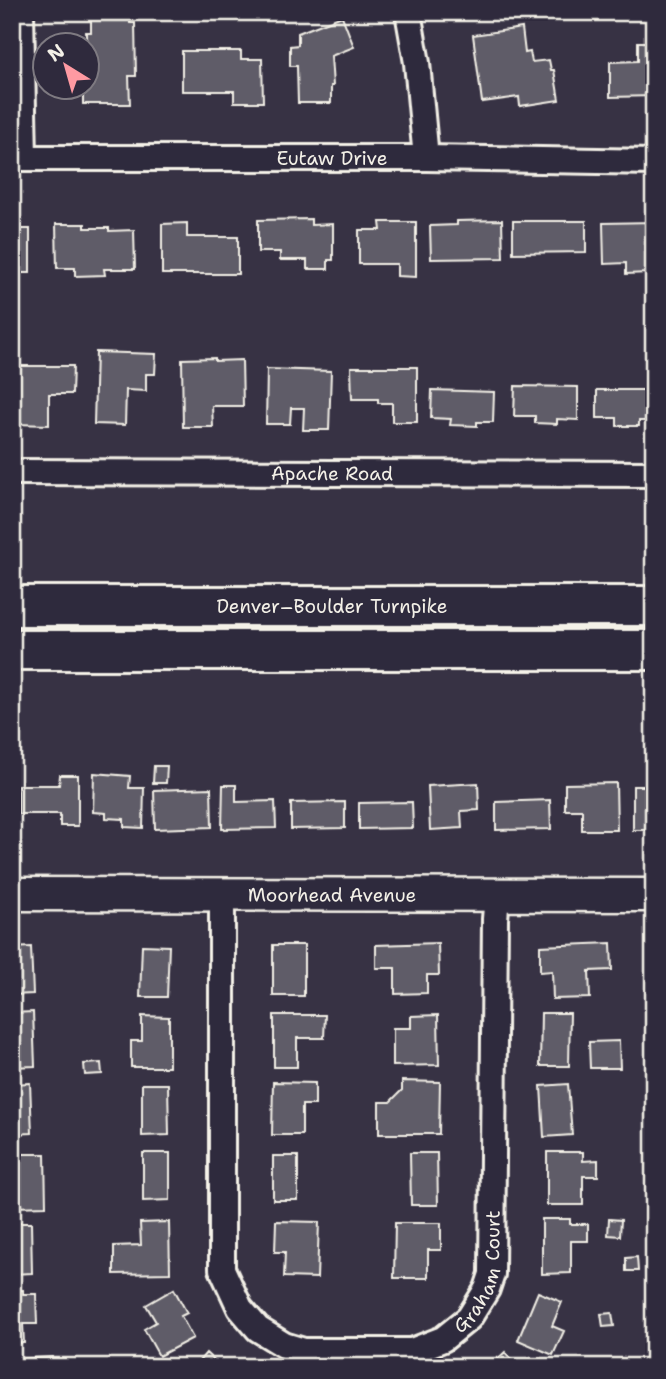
<svg xmlns="http://www.w3.org/2000/svg" width="666" height="1379" viewBox="0 0 666 1379" font-family="'Shantell Sans',sans-serif">
<style>
.building{fill:#5f5c67;stroke:#f4f1e8;stroke-width:2}
.lines{fill:none;stroke-linecap:round;stroke-linejoin:round}
.minor-casing{stroke:#f4f1e8;stroke-width:30}
.tertiary-casing{stroke:#f4f1e8;stroke-width:37}
.motorway-casing{stroke:#f4f1e8;stroke-width:44}
.minor{stroke:#2f2a3d;stroke-width:24}
.tertiary{stroke:#2f2a3d;stroke-width:32}
.motorway{stroke:#2f2a3d;stroke-width:38}
.labels{text-anchor:middle;stroke-width:6;stroke-linejoin:round;paint-order:stroke}
.street-label{font-size:19px;fill:#f4f1e8;stroke:#2f2a3d}
</style>
<rect width="100%" height="100%" fill="#373244"/>
<filter id="ink" filterUnits="userSpaceOnUse"><feTurbulence type="fractalNoise" baseFrequency=".0143" numOctaves="2"/><feDisplacementMap in="SourceGraphic" scale="14" xChannelSelector="R" yChannelSelector="G"/><feConvolveMatrix kernelMatrix="1 2 1 2 8 2 1 2 1" color-interpolation-filters="sRGB"/></filter>
<g filter="url(#ink)">
<path class="building" d="M91,12H130V23H135L136,76H129L130,104H83V88H88L86,32H91Z
M342,16L354,47L331,56L333,86H331V103H298L297,66H290V46L298,45V33Z
M522,28L525,53L530,52L532,62L549,60L551,70H554L559,100L520,106L519,97L482,102L473,35Z
M638,42H654V96L610,97V62L638,61Z
M182,51H241V59H262L263,102H234V91H182Z
M311,219V225L333,224V260H328V269H307V260H280V252H258V220Z
M502,220L503,258L431,259L430,226L457,225V221Z
M513,221H586V252L513,253Z
M380,222H416V277L397,276V264H359V230H381Z
M654,222V264H647L648,273L626,274V263L604,264L603,223Z
M187,223V237H238V274H162V224Z
M56,224H85V228H109V231L134,230L135,269H104L105,275L75,276V268H57Z
M12,229H30V273H12Z
M96,352L156,354L155,374H146V391L126,390L125,425L94,424Z
M215,358V361L242,360L243,406H212L213,427H183L182,359Z
M15,366H73L72,394H49V425L15,424L16,408H12Z
M351,367H417V422H392V403H378V399H352Z
M267,369L331,371L329,430H303L304,408H291L290,424H266Z
M515,386L578,387V420L557,419V424L535,423V416H514Z
M432,390L494,392L493,422H477V426L450,425L451,419L431,418Z
M597,390H654V421H639V426H617V418H597Z
M154,766H167L166,783H153Z
M94,773L130,776L129,788H144L143,828L124,827V819L106,818V813L93,812Z
M60,775H78V826H60V814H18V785H59Z
M478,783L479,810L461,811L462,828L430,830L428,786Z
M616,783L617,830H582V810H565V784Z
M223,785H236V802L275,801L276,828L222,829Z
M633,786H654V830H633Z
M211,788L212,827L155,829L154,790Z
M550,800L551,829L496,830V802Z
M345,802V828L291,829V803Z
M412,802L413,828L359,829V803Z
M438,943L439,975H427V993L395,994V968H376V945Z
M611,943L612,970L589,971L590,998L553,999L552,971L540,972V946Z
M142,945L169,946L167,997H140Z
M273,945H304V996H273Z
M31,947L33,994L12,995V948Z
M33,1012L35,1066L12,1067V1013Z
M541,1013H570L569,1066H540Z
M274,1015H325L324,1038H297V1067H274Z
M438,1015L439,1065L393,1066V1028H411V1016Z
M142,1016L169,1017V1067H131V1041H142Z
M619,1041L620,1068H590L589,1042Z
M101,1063L102,1074L85,1075L84,1064Z
M402,1081L440,1082L439,1134H379V1102H390L402,1090Z
M273,1082L315,1083V1105H302V1135H272Z
M30,1083L32,1133L12,1134V1084Z
M142,1084H168L169,1135L142,1136Z
M568,1084L572,1135L544,1137L541,1086Z
M547,1152H583V1161L598,1160V1176H583V1205H547Z
M143,1153H170V1200L143,1201Z
M410,1153H437L438,1205H411Z
M12,1154H45L46,1206L14,1207Z
M273,1156H298V1200H273Z
M542,1219H570V1224H588V1241H571V1273L542,1274Z
M609,1219L621,1220L620,1236L608,1235Z
M276,1221L319,1222L317,1278L284,1277L285,1252H275Z
M169,1222L170,1273L114,1274V1246L141,1245L140,1223Z
M12,1223H31L32,1273L12,1274Z
M395,1223H441V1250H428V1278H394Z
M637,1257L638,1271H626V1258Z
M174,1289L187,1313L181,1316L193,1338L159,1356L144,1329L156,1322L146,1305Z
M12,1290H23V1294H36L37,1324H23L24,1343H12Z
M538,1292L562,1302L552,1326L564,1331L553,1355L518,1340Z
M612,1313L614,1326L603,1327L601,1314Z
M505,1352L518,1367H489Z
M206,1353L221,1367H194Z
M52,1357V1367H12V1359Z"/>
<g class="lines">
<defs>
<g id="minor">
<path d="M21,12L24,158"/>
<path d="M408,12L417,63L426,158"/>
<path id="s1" d="M12,158H426L654,162"/>
<path id="s2" d="M12,472L654,474"/>
<path id="s3" d="M222,896V1269L240,1308L258,1329L284,1345L304,1351H412L443,1339L469,1318L487,1289L492,1274L495,919L497,895"/>
</g>
<g id="tertiary">
<path id="s4" d="M12,894L654,895"/>
</g>
<g id="motorway">
<path id="s5" d="M12,606H654"/>
<path d="M12,650H654"/>
</g>
</defs>
<use href="#minor" class="minor-casing"/>
<use href="#tertiary" class="tertiary-casing"/>
<use href="#motorway" class="motorway-casing"/>
<use href="#minor" class="minor"/>
<use href="#tertiary" class="tertiary"/>
<use href="#motorway" class="motorway"/>
</g>
</g>
<g class="labels">
<g class="street-label">
<text dy="7" stroke="none"><textPath href="#s1" startOffset="320">Eutaw Drive</textPath></text>
<text dy="7" stroke="none"><textPath href="#s2" startOffset="320">Apache Road</textPath></text>
<text dy="7" stroke="none"><textPath href="#s5" startOffset="320">Denver–Boulder Turnpike</textPath></text>
<text dy="7" stroke="none"><textPath href="#s4" startOffset="320">Moorhead Avenue</textPath></text>
<text dy="7" stroke="none"><textPath href="#s3" startOffset="718">Graham Court</textPath></text>
</g>
</g>
<rect width="666" height="1379" fill="none" stroke="#2f2a3d" stroke-width="42"/>
<rect x="21" y="21" width="624" height="1337" fill="none" stroke="#f4f1e8" stroke-width="2.5" filter="url(#ink)"/>
<g transform="translate(66 66) rotate(323)"><circle r="33" fill="#2f2a3d" stroke="#7e7a81" stroke-width="2"/>
<path d="M0-5L12 26L0 18L-12 26Z" fill="#ff9aa2"/>
<text y="-10" font-size="19" font-weight="bold" text-anchor="middle" fill="#f4f1e8">N</text>
</g>
</svg>
